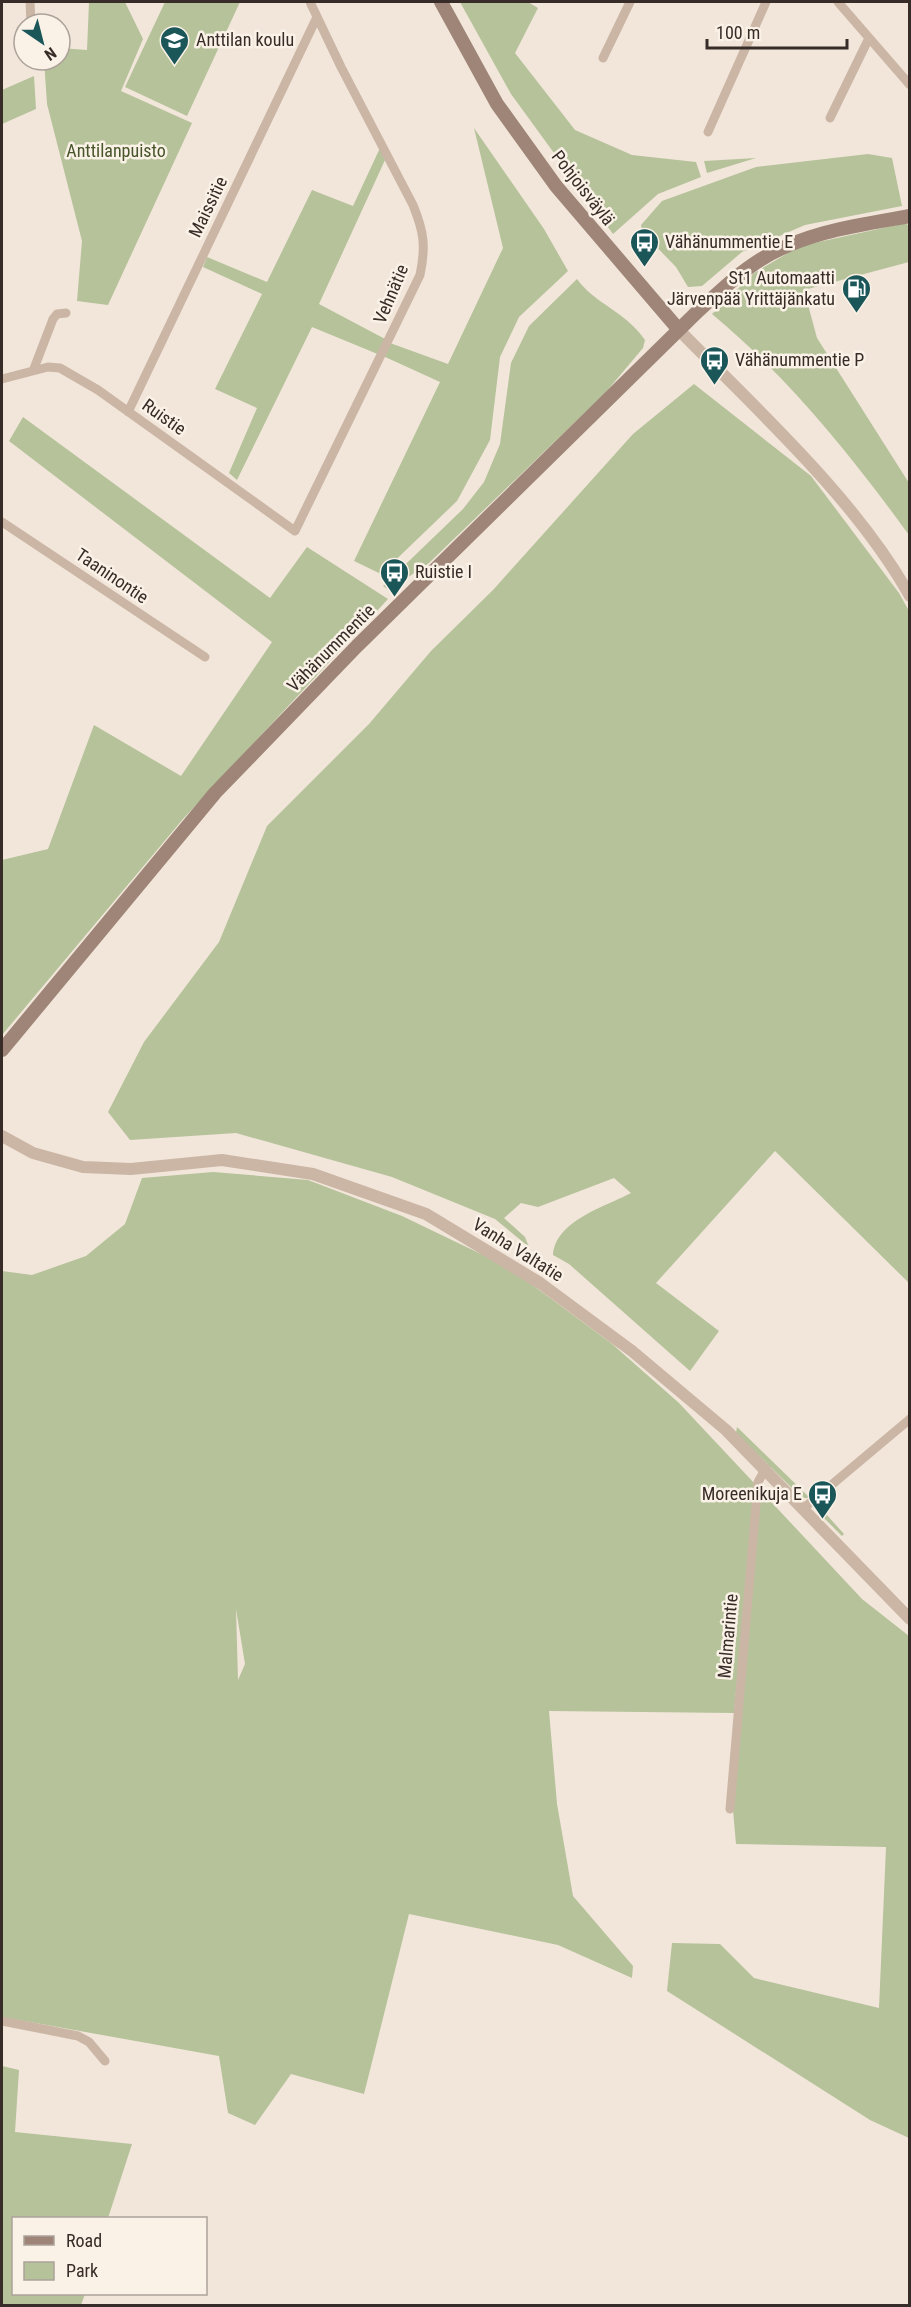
<svg xmlns="http://www.w3.org/2000/svg" width="911" height="2307" viewBox="0 0 911 2307" font-family="'Roboto Condensed',sans-serif">
<style>
.green{fill:#b5c29a;fill-rule:evenodd}
.lines{fill:none;stroke-linecap:round;stroke-linejoin:round}
.minor{stroke:#cbb6a6;stroke-width:9}
.tertiary{stroke:#cbb6a6;stroke-width:12}
.secondary{stroke:#9e8577;stroke-width:14}
.labels{text-anchor:middle;stroke-width:5;stroke-linejoin:round;paint-order:stroke}
.poi-label{font-size:18px;fill:#372c27;stroke:#faf1e7;text-anchor:start}
.park-label{font-size:18px;fill:#47552a;stroke:#faf1e7}
.street-label{font-size:18px;fill:#372c27;stroke:#faf1e7}
</style>
<rect width="100%" height="100%" fill="#f2e6da"/>
<path class="green" d="M89,2H125L143,39L121,91L192,123L108,305L77,301L82,241L47,104L44,60H60V48L87,50Z
M165,2H240L187,116L125,87Z
M460,2H528L538,8L515,53L575,130L632,155L696,162L701,177L658,194L613,234L511,94Z
M34,76L36,109L2,124V90Z
M474,128L544,229L568,271L519,317L500,357L490,440L457,501L381,574L354,561L440,382L383,356L390,343L448,364L503,248Z
M380,148L385,160L319,304L387,340L380,355L312,327L237,480L229,473L257,408L215,389L262,294L203,267L207,257L267,282L312,190L353,206Z
M868,154L892,158L902,206L805,225L742,252L702,286L688,287L676,267L643,233L641,225L662,201L756,167Z
M756,158L707,173L704,161Z
M906,223L909,227V262L804,290L817,338L909,483V535C850,454 789,378 712,314L754,273L800,246Z
M577,279C595,304 625,311 645,340L643,348L606,392L429,563L389,590L383,586L463,509L484,482L500,444L511,363L529,326Z
M694,384L811,476L899,593L909,611L910,1284L775,1151L656,1283L719,1331L690,1371L569,1264L553,1255C556,1220 605,1207 631,1193L614,1178L538,1207L521,1203L504,1218L525,1237L529,1247L495,1219L392,1177L236,1133L130,1140L108,1112L144,1042L219,942L267,826L369,724L431,651L493,590L633,434Z
M23,417L270,598L307,547L388,599L183,819L2,1035V860L48,849L94,725L181,776L272,642L9,441Z
M213,1172L308,1180L402,1216L508,1267L611,1343L679,1403L755,1484L734,1713L549,1711L557,1804L573,1896L633,1966L632,1978L558,1945L409,1914L364,2094L291,2074L255,2125L228,2113L219,2056L2,2017V1271L32,1275L86,1256L125,1224L142,1178ZM236,1609L245,1664L238,1680Z
M737,1427L810,1498H802L736,1433Z
M761,1491L862,1599L909,1636V2138L870,2120L667,1991L672,1943L720,1944L754,1978L879,2008L886,1847L736,1844L733,1810Z
M817,1504L844,1534L842,1536L814,1508Z
M2,2066L19,2070L15,2132L132,2144L108,2218H14V2294H85L81,2305H2Z"/>
<g class="lines">
<path class="minor" d="M30,2L31,24
M838,2L910,85
M603,58L630,2
M830,118L869,38
M708,132L766,2
M33,371L53,319L57,314L66,313
M2,379L48,367L60,368L98,390L295,531L420,275C426,246 424,232 413,205L341,67L310,2
M128,412L317,17
M2,522L205,657
M804,1508L910,1419
M730,1809L758,1482L766,1468
M2,2021L78,2036L89,2042L105,2061"/>
<path class="tertiary" d="M679,330C757,410 855,498 910,596
M2,1136L33,1153L83,1167L131,1169L222,1160L313,1174L426,1214L540,1283L632,1351L726,1430L910,1619"/>
<path class="secondary" d="M441,2L497,104L556,186L679,330
M2,1050L215,793L357,646L696,313C716,295 736,275 760,260C804,232 859,225 910,216"/>
</g>
<defs>
<symbol id="school-pin" viewBox="-11 -11 22 30"><path d="M0 17L-7.5 6A9.5 9.5 0 1 1 7.5 6Z" fill="#1b5659" stroke="#faf1e7"/><path d="M0-5L7-2L0 1L-7-2ZM-4 1L0 2.5L4 1V4Q0 6-4 4Z" fill="#fff"/></symbol>
<symbol id="bus-pin" viewBox="-11 -11 22 30"><path d="M0 17L-7.5 6A9.5 9.5 0 1 1 7.5 6Z" fill="#1b5659" stroke="#faf1e7"/><path d="M-5-6H5V4H4V6H2V4H-2V6H-4V4H-5ZM-3.5-4V0h7V-4ZM-3.5 1.2v1.5H-2V1.2ZM2 1.2v1.5H3.5V1.2Z" fill="#fff"/></symbol>
<symbol id="fuel-pin" viewBox="-11 -11 22 30"><path d="M0 17L-7.5 6A9.5 9.5 0 1 1 7.5 6Z" fill="#1b5659" stroke="#faf1e7"/><path d="M-5.5-6h7V0h2V4h1.3V-2.5L3-4.5l.8-.8L6-3V5H2.5V1h-1V6h-7ZM-4.2-4.7v3.2H.2V-4.7Z" fill="#fff"/></symbol>
</defs>
<g fill-rule="evenodd">
<use href="#school-pin" x="158" y="24" width="33" height="45"/>
<use href="#bus-pin" x="628" y="226" width="33" height="45"/>
<use href="#fuel-pin" x="840" y="272" width="33" height="45"/>
<use href="#bus-pin" x="698" y="344" width="33" height="45"/>
<use href="#bus-pin" x="378" y="556" width="33" height="45"/>
<use href="#bus-pin" x="806" y="1478" width="33" height="45"/>
</g>
<g class="labels">
<g class="poi-label">
<text x="196" y="46">Anttilan koulu</text>
<text x="665" y="248">Vähänummentie E</text>
<text x="835" y="284" text-anchor="end">St1 Automaatti<tspan x="835" dy="21">Järvenpää Yrittäjänkatu</tspan></text>
<text x="735" y="366">Vähänummentie P</text>
<text x="415" y="578">Ruistie I</text>
<text x="802" y="1500" text-anchor="end">Moreenikuja E</text>
</g>
<g class="park-label">
<text x="116" y="157">Anttilanpuisto</text>
</g>
<g class="street-label">
<text transform="translate(583 188) rotate(52)" y="6">Pohjoisväylä</text>
<text transform="translate(208 207) rotate(-64)" y="6">Maissitie</text>
<text transform="translate(391 294) rotate(-67)" y="6">Vehnätie</text>
<text transform="translate(164 417) rotate(35)" y="6">Ruistie</text>
<text transform="translate(112 576) rotate(34)" y="6">Taaninontie</text>
<text transform="translate(331 648) rotate(-45)" y="6">Vähänummentie</text>
<text transform="translate(518 1250) rotate(32)" y="6">Vanha Valtatie</text>
<text transform="translate(728 1636) rotate(-85)" y="6">Malmarintie</text>
</g>
</g>
<rect width="911" height="2307" fill="none" stroke="#372c27" stroke-width="6"/>
<rect x="12" y="2217" width="195" height="78" fill="#faf1e7" stroke="#aca29a" stroke-width="1.5"/>
<rect x="24" y="2236" width="30" height="9" fill="#9e8577" stroke="#aca29a" stroke-width="1.5"/>
<text x="66" y="2247" font-size="18" fill="#372c27">Road</text>
<rect x="24" y="2262" width="30" height="18" fill="#b5c29a" stroke="#aca29a" stroke-width="1.5"/>
<text x="66" y="2277" font-size="18" fill="#372c27">Park</text>
<g transform="translate(42 42) rotate(145)"><circle r="28" fill="#faf1e7" stroke="#aca29a" stroke-width="1.5"/>
<path d="M0-4.5L10 22L0 15L-10 22Z" fill="#1b5659"/>
<text y="-9" font-size="16" font-weight="bold" text-anchor="middle" fill="#372c27">N</text>
</g>
<path d="M707 39v9h140v-9" fill="none" stroke="#372c27" stroke-width="3"/>
<text x="716" y="39" font-size="18" fill="#372c27" stroke="#faf1e7" stroke-width="4.5" paint-order="stroke">100 m</text>
</svg>
